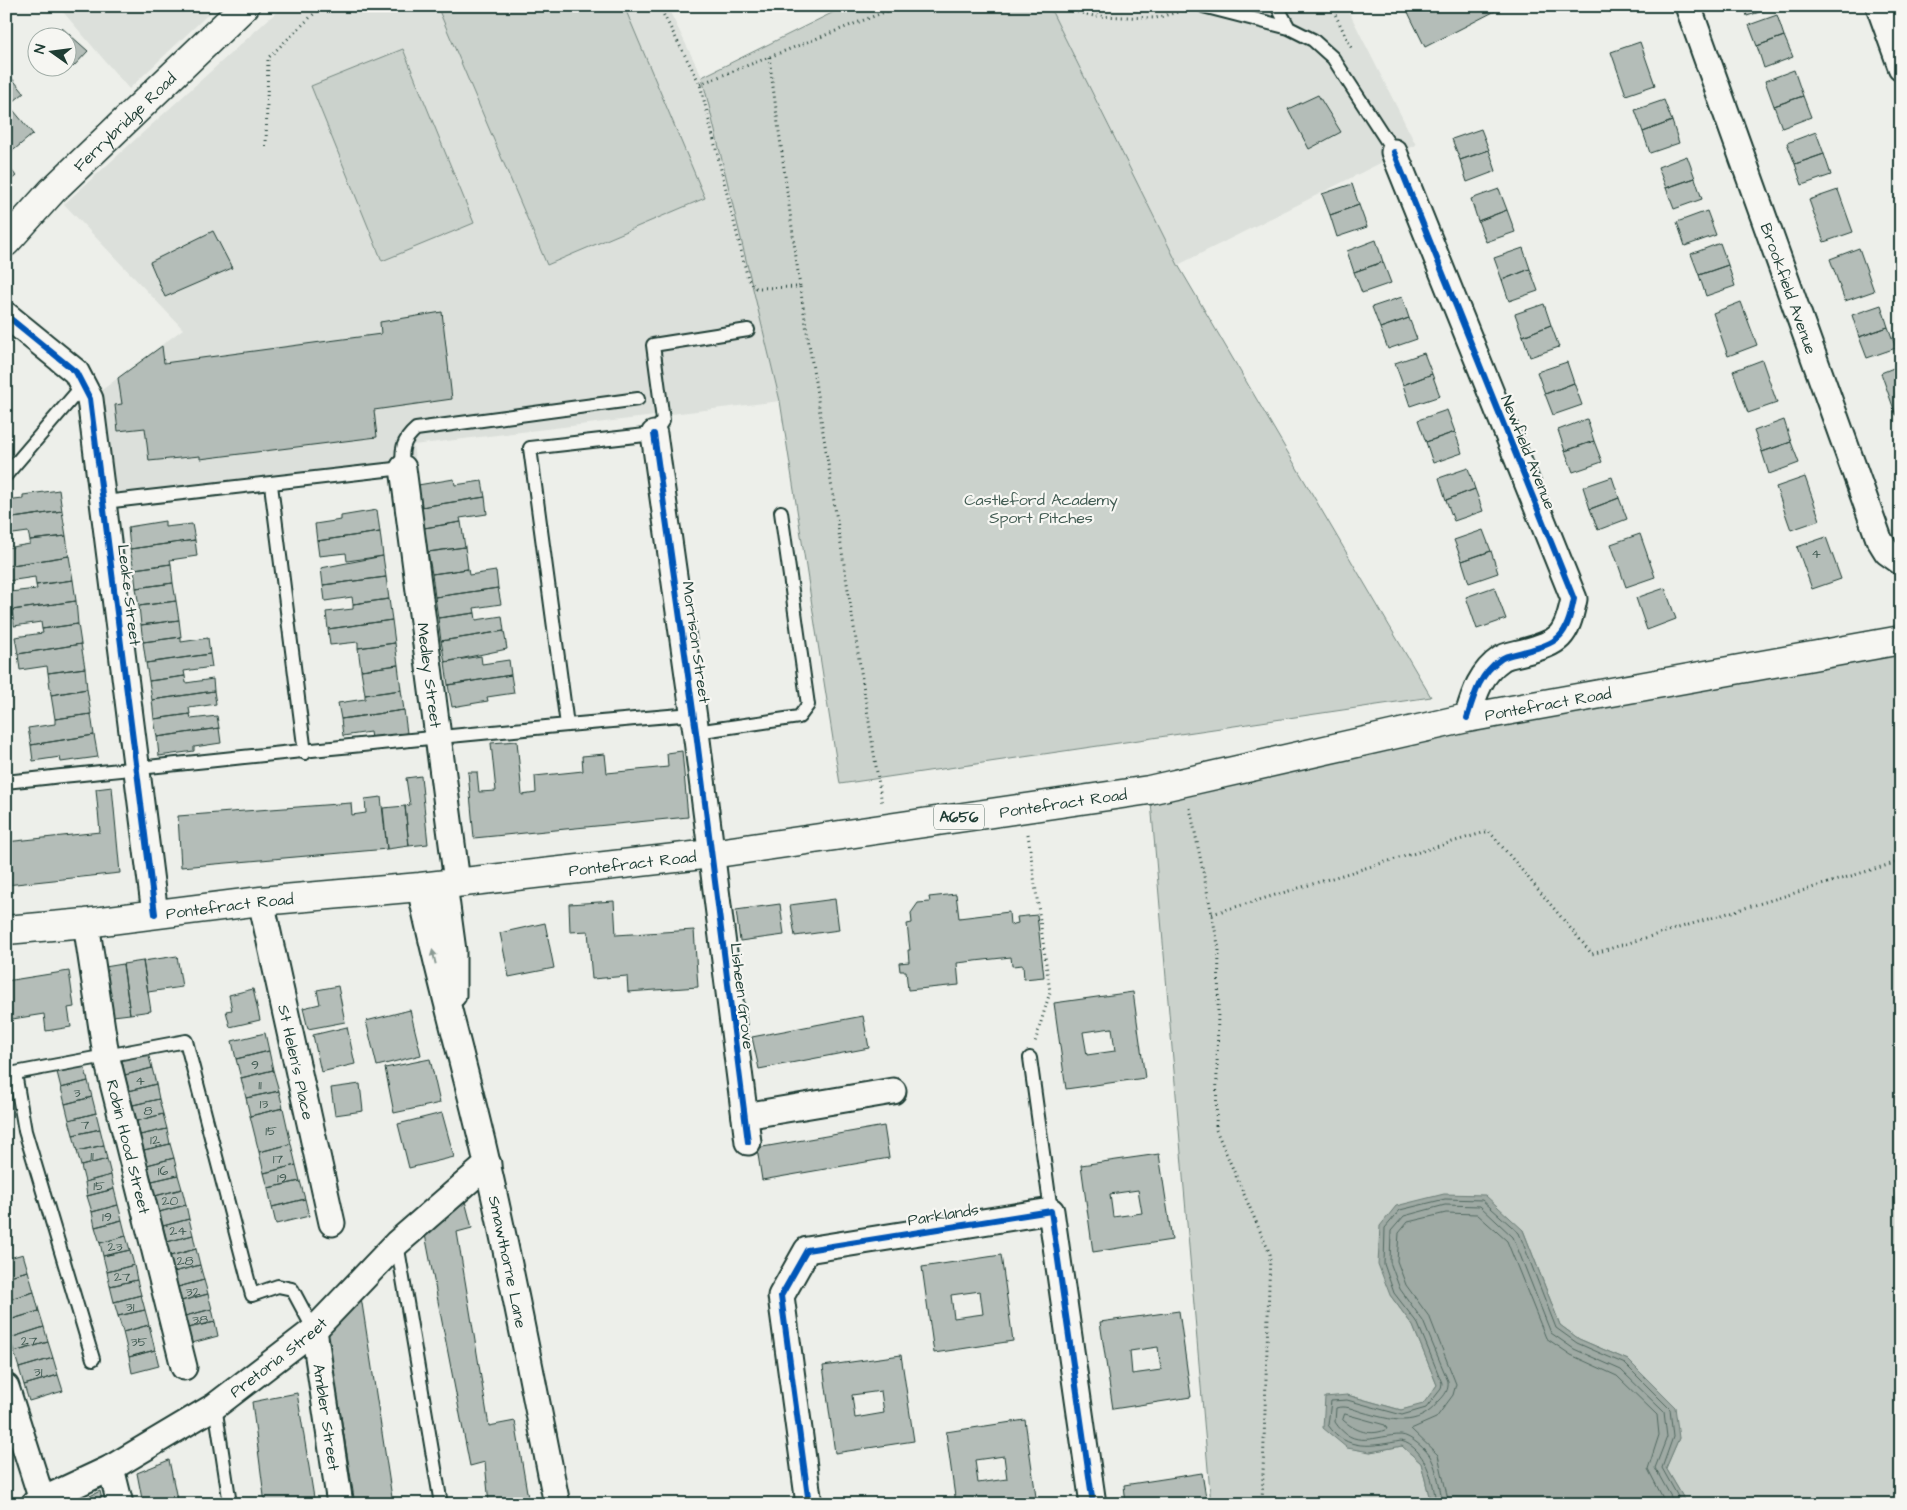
<svg xmlns="http://www.w3.org/2000/svg" width="1907" height="1510" viewBox="0 0 1907 1510" font-family="'Architects Daughter',sans-serif">
<style>
.built{fill:#dce0db}
.green{fill:#cbd2cc;stroke:#758880}
.water{fill:#9faaa4;stroke:#6c7e77}
.lines{fill:none;stroke-linecap:round;stroke-linejoin:round}
.shore{stroke:#526961;stroke-width:1}
.building{fill:#b4bdb8;stroke:#1f3d34;fill-rule:evenodd}
.lane-casing{stroke:#1f3d34;stroke-width:16}
.street-casing{stroke:#1f3d34;stroke-width:29}
.secondary-casing{stroke:#1f3d34;stroke-width:31}
.primary-casing{stroke:#1f3d34;stroke-width:31}
.path{stroke:#1f3d34;stroke-width:3;stroke-dasharray:1 4;stroke-linecap:butt}
.lane{stroke:#f6f6f2;stroke-width:12}
.street{stroke:#f6f6f2;stroke-width:25}
.secondary{stroke:#f6f6f2;stroke-width:28}
.primary{stroke:#f6f6f2;stroke-width:28}
.cycleway-casing{stroke:#f6f6f2;stroke-width:9}
.cycleway{stroke:#0057b8;stroke-width:6}
.oneway{fill:#8a9a93}
.labels{text-anchor:middle;stroke-width:4.5;stroke-linejoin:round;paint-order:stroke}
.number-label{font-size:14px;fill:#445d55}
.shield{fill:#f6f6f2;stroke:#60746d;stroke-width:1}
.shield-label{font-size:15px;font-weight:bold;fill:#1f3d34}
.street-label{font-size:16px;fill:#1f3d34;stroke:#f6f6f2}
.park-label{font-size:16px;fill:#415b52;stroke:#f6f6f2}
</style>
<rect width="100%" height="100%" fill="#edefea"/>
<filter id="ink" filterUnits="userSpaceOnUse"><feTurbulence type="fractalNoise" baseFrequency=".02" numOctaves="2"/><feDisplacementMap in="SourceGraphic" scale="10" xChannelSelector="R" yChannelSelector="G"/><feConvolveMatrix kernelMatrix="1 2 1 2 8 2 1 2 1" color-interpolation-filters="sRGB"/></filter>
<g filter="url(#ink)">
<path class="built" d="M58,6H217L129,89Z
M283,6H667L702,77L780,401L413,445L416,466L104,502L90,399L183,329L64,204Z
M1049,6H1346L1416,145L1178,265Z"/>
<path class="green" d="M437,6H624L705,198L547,265Z
M846,6H1049L1178,265L1431,697L840,784L780,401L702,77Z
M403,49L474,223L382,261L311,86Z
M1901,640V1504H1687L1666,1468L1679,1438L1628,1360L1579,1339L1560,1325L1523,1230L1390,1295L1413,1326L1437,1385L1423,1405L1401,1410L1347,1395L1370,1452L1402,1446L1421,1463L1431,1504H1211L1150,790Z"/>
<path class="water" d="M1444,1194L1485,1195L1523,1230L1560,1325L1579,1339L1628,1360L1675,1407L1679,1438L1666,1468L1687,1504H1431L1421,1463L1402,1446L1370,1452L1347,1448L1323,1428L1325,1397L1347,1395L1401,1410L1423,1404L1437,1385L1413,1326L1390,1295L1378,1264L1380,1226L1396,1206Z"/>
<g class="lines">
<path class="shore" d="M1345,1414L1385,1425L1387,1429C1371,1437 1355,1431 1343,1420Z
M1436,1504C1434,1482 1425,1447 1401,1441C1372,1446 1347,1452 1328,1425L1331,1401L1347,1400L1402,1415L1426,1408L1441,1389L1442,1383L1418,1324L1394,1293L1384,1264L1385,1228L1400,1210L1445,1199L1482,1200L1519,1233L1556,1328L1577,1343L1625,1364L1670,1409L1673,1437L1662,1468L1682,1504
M1442,1504C1441,1491 1437,1470 1431,1458C1428,1451 1410,1435 1401,1435C1375,1435 1354,1451 1335,1422L1336,1408C1345,1405 1353,1409 1362,1412C1391,1420 1418,1429 1439,1401C1445,1395 1449,1390 1448,1381L1423,1321L1400,1289L1390,1262L1391,1231L1404,1216L1445,1205L1480,1206L1513,1237L1551,1333L1574,1349L1621,1370L1664,1412L1667,1437L1655,1468L1675,1504
M1449,1504L1438,1455L1411,1429L1436,1418L1453,1395L1456,1384L1430,1318L1406,1285L1397,1261L1399,1233L1408,1222L1446,1213L1477,1214L1507,1241L1546,1338L1571,1355L1617,1376L1657,1415L1659,1435L1648,1469L1666,1504"/>
</g>
<path class="building" d="M1405,6H1505L1425,47Z
M1744,6H1775V7L1747,16Z
M1777,15L1784,36L1757,46L1749,25Z
M62,28L88,51L73,67L68,62V38H54Z
M1784,36L1793,57L1764,68L1757,46Z
M1640,42L1655,85L1626,95L1611,52Z
M1794,70L1803,96L1774,106L1765,81Z
M6,71L24,93L9,105L33,134L9,154L6,150Z
M1318,95L1341,132L1309,149L1288,109Z
M1803,96L1811,117L1782,128L1774,106Z
M1664,100L1672,121L1643,132L1635,110Z
M1672,121L1679,143L1650,153L1643,132Z
M1481,129L1489,150L1460,160L1452,139Z
M1816,132L1824,154L1795,164L1787,143Z
M1489,150L1496,171L1467,182L1460,160Z
M1824,154L1831,175L1802,185L1795,164Z
M1687,156L1695,178L1666,188L1658,167Z
M6,163L16,176L6,184Z
M1695,178L1702,199L1674,209L1666,188Z
M1352,184L1359,205L1330,215L1322,194Z
M1499,189L1507,210L1478,221L1471,199Z
M1838,190L1853,232L1824,242L1809,200Z
M1359,205L1367,227L1337,237L1330,215Z
M1507,210L1515,232L1486,242L1478,221Z
M1707,211L1716,235L1685,246L1677,222Z
M213,231L232,268L165,297L150,262Z
M1376,240L1383,262L1354,272L1347,251Z
M1720,243L1728,265L1699,275L1691,254Z
M1523,248L1530,269L1502,280L1494,258Z
M1859,248L1874,291L1845,301L1830,259Z
M1383,262L1391,283L1362,293L1354,272Z
M1728,265L1735,286L1706,296L1699,275Z
M1530,269L1538,291L1509,301L1502,280Z
M1402,297L1409,318L1380,328L1372,307Z
M1741,302L1757,345L1728,356L1713,313Z
M1544,304L1551,325L1523,336L1515,314Z
M1881,305L1888,327L1859,337L1852,315Z
M442,312L452,399L374,410L377,437L200,459V456L149,461L145,428L118,431L115,405L122,404L118,378L162,346L164,363L381,334L380,322Z
M1409,318L1417,339L1388,349L1380,328Z
M1551,325L1559,347L1530,357L1523,336Z
M1888,327L1896,348L1867,358L1859,337Z
M1424,353L1432,374L1403,385L1395,363Z
M1762,360L1777,403L1748,413L1733,371Z
M1567,362L1574,383L1545,394L1537,372Z
M1901,365V414L1896,415L1881,373Z
M1432,374L1440,396L1410,406L1403,385Z
M1574,383L1582,405L1553,415L1545,394Z
M1447,410L1455,432L1426,442L1418,420Z
M1587,419L1594,441L1565,451L1558,430Z
M1784,420L1791,442L1762,452L1754,431Z
M1455,432L1462,453L1433,463L1426,442Z
M1594,441L1602,462L1573,472L1565,451Z
M1791,442L1799,463L1769,474L1762,452Z
M1468,468L1475,489L1446,500L1439,478Z
M1612,477L1619,498L1590,509L1583,487Z
M1805,477L1820,520L1791,530L1776,487Z
M454,479L455,485L482,481L485,497L421,507L418,485Z
M1475,489L1483,511L1454,521L1446,500Z
M59,490L62,511L6,519V501L23,499V495Z
M485,497L487,514L460,518L461,522L424,528L421,507Z
M1619,498L1627,519L1598,530L1590,509Z
M377,510L380,532L317,541L315,524L341,520V516Z
M62,511L66,536L30,540L28,532L6,535V519Z
M165,521V527L192,524L195,540L130,549L128,527Z
M461,522L465,547L428,552L424,528Z
M1483,530L1491,551L1462,561L1454,540Z
M380,532L383,556L347,561L346,553L319,556L317,541Z
M1640,534L1655,577L1626,587L1611,544Z
M66,536L69,556L6,566V548L30,544V540Z
M1826,537L1841,579L1812,589L1797,547Z
M195,540L197,556L170,560L171,564L134,569L130,549Z
M465,547L468,569L432,574L428,552Z
M1491,551L1498,573L1469,583L1462,561Z
M69,556L73,580L36,585L35,577L8,581L6,566Z
M383,556L386,577L323,585L321,568Z
M171,564L173,583L136,588L134,569Z
M468,569L469,575L496,571L498,588L435,597L432,574Z
M386,577L389,599L353,604L352,597L325,601L323,585Z
M73,580L76,601L12,610L10,592L37,589L36,585Z
M173,583L176,601L139,606L136,588Z
M1494,587L1506,619L1477,629L1466,597Z
M498,588L501,604L474,608L475,613L438,618L435,597Z
M1665,588L1676,619L1647,630L1636,598Z
M389,599L392,620L328,629L326,612L353,609V604Z
M76,601L78,624L42,629L41,622L14,626L12,610Z
M176,601L179,620L141,625L139,606Z
M475,613L476,620L502,616L504,631L441,641L438,618Z
M179,620L181,637L143,642L141,625Z
M392,620L395,643L358,648V642L330,645L328,629Z
M78,624L81,644L18,654L15,637L43,633L42,629Z
M504,631L507,649L445,662L441,641Z
M181,637V642L208,638L210,654L146,663L143,642Z
M395,643L398,665L361,670L358,648Z
M81,644L85,668L48,673L47,666L20,670L18,654Z
M210,654L212,667L184,671L185,676L149,681L146,663Z
M481,656L482,664L509,660L511,675L448,685L445,662Z
M398,665L401,690L365,695L361,670Z
M85,668L87,689L51,695L48,673Z
M511,675L514,693L487,697L488,701L452,707L448,685Z
M185,676L186,683L213,679L214,691L152,700L149,681Z
M87,689L91,714L55,719L51,695Z
M401,690L404,710L341,719L338,703L365,699V695Z
M214,691L216,704L189,708L190,714L154,719L152,700Z
M404,710L407,733L371,738L370,732L343,736L341,719Z
M91,714L94,735L31,745L28,728L55,724V719Z
M190,714L191,719L217,716L219,728L157,737L154,719Z
M219,728L221,743L194,747V751L159,756L157,737Z
M94,735L98,757L61,762L60,757L33,761L31,745Z
M517,741L522,795L536,793L535,776L583,771L582,756L605,754L607,773L668,767L667,753L682,751L688,817L474,838L468,772H477L479,792L496,791L491,743Z
M421,776L428,844L409,846L405,806L410,805L406,778Z
M112,787L120,873L6,885V842L100,832L96,789Z
M381,797L387,849L181,867L178,816L351,803L352,815L366,813L365,799Z
M405,806L409,846L387,849L383,808Z
M956,894L959,918L1009,912L1010,925L1018,923L1017,917L1037,915L1044,977L1024,979L1023,965L1012,966L1011,957L957,963L959,985L908,990L906,971H900L899,963L909,962L908,950H910L907,924L912,923L911,913L918,903L930,902L929,897Z
M835,899L839,930L795,936L790,905Z
M614,901L616,935L694,930L698,987L628,992L627,976L592,979L588,931L570,932L569,904Z
M780,904L784,935L740,941L736,910Z
M545,923L554,968L509,977L500,933Z
M177,956L182,987L148,992L143,961Z
M143,961L151,1011L130,1014L123,964Z
M123,964L130,1014L113,1016L105,967Z
M69,971L74,1007L68,1008L71,1027L46,1031L44,1014L6,1020V981Z
M338,986L345,1022L308,1029L303,1008L320,1004L317,990Z
M253,989L260,1020L230,1027L226,1011L232,1010L229,995Z
M1133,992L1145,1078L1066,1089L1054,1003ZM1112,1028L1115,1051L1087,1055L1083,1032Z
M410,1010L421,1055L377,1066L366,1021Z
M863,1016L869,1048L759,1069L752,1037Z
M347,1027L355,1064L321,1072L313,1035Z
M265,1033L269,1051L236,1059L232,1041Z
M269,1051L273,1070L241,1078L236,1059Z
M148,1053L152,1068L125,1075L122,1060Z
M430,1059L440,1103L394,1113L385,1068Z
M84,1065L88,1081L61,1088L57,1072Z
M152,1068L156,1084L129,1091L125,1075Z
M273,1070L279,1091L246,1098L241,1078Z
M88,1081L92,1097L65,1104L61,1088Z
M156,1084L159,1099L133,1105L129,1091Z
M360,1084L363,1111L335,1115L331,1088Z
M279,1091L283,1108L250,1116L246,1098Z
M92,1097L96,1113L69,1120L65,1104Z
M159,1099L163,1114L137,1121L133,1105Z
M283,1108L291,1144L259,1152L250,1116Z
M96,1113L100,1129L73,1135L69,1120Z
M442,1113L454,1157L409,1168L398,1124Z
M163,1114L167,1129L140,1135L137,1121Z
M884,1126L889,1158L762,1180L757,1148Z
M100,1129L104,1145L77,1151L73,1135Z
M167,1129L170,1144L144,1150L140,1135Z
M170,1144L174,1158L147,1165L144,1150Z
M291,1144L296,1165L264,1173L259,1152Z
M104,1145L107,1159L81,1166L77,1151Z
M1159,1154L1172,1240L1093,1252L1081,1165ZM1138,1190L1142,1213L1113,1217L1110,1194Z
M174,1158L178,1175L152,1181L147,1165Z
M107,1159L111,1175L85,1182L81,1166Z
M296,1165L300,1181L268,1188L264,1173Z
M111,1175L114,1189L87,1196L85,1182Z
M178,1175L182,1189L155,1196L152,1181Z
M300,1181L305,1199L272,1207L268,1188Z
M114,1189L118,1205L92,1212L87,1196Z
M182,1189L186,1205L159,1212L155,1196Z
M464,1197L472,1228L457,1232L489,1426L515,1421L529,1504H489L485,1462L470,1466L424,1229Z
M305,1199L309,1216L276,1224L272,1207Z
M118,1205L122,1220L95,1227L92,1212Z
M186,1205L189,1219L163,1226L159,1212Z
M189,1219L193,1235L167,1242L163,1226Z
M122,1220L126,1236L100,1243L95,1227Z
M193,1235L196,1249L170,1256L167,1242Z
M126,1236L130,1250L103,1256L100,1243Z
M196,1249L200,1265L174,1272L170,1256Z
M130,1250L134,1265L107,1272L103,1256Z
M23,1254L28,1271L6,1277V1259Z
M1001,1255L1013,1341L934,1353L922,1267ZM980,1291L983,1314L954,1318L951,1295Z
M134,1265L137,1280L110,1286L107,1272Z
M200,1265L204,1280L178,1287L174,1272Z
M28,1271L34,1292L6,1300V1277Z
M137,1280L141,1295L114,1302L110,1286Z
M204,1280L208,1294L181,1301L178,1287Z
M34,1292L39,1311L6,1321V1300Z
M208,1294L212,1309L185,1316L181,1301Z
M141,1295L145,1310L118,1316L114,1302Z
M361,1297L393,1504H355L327,1329Z
M212,1309L215,1322L188,1328L185,1316Z
M145,1310L149,1325L123,1332L118,1316Z
M39,1311L44,1327L10,1338L6,1321Z
M1179,1311L1191,1397L1113,1409L1100,1322ZM1158,1347L1161,1370L1132,1374L1130,1351Z
M215,1322L218,1336L192,1343L188,1328Z
M149,1325L155,1350L129,1357L123,1332Z
M44,1327L48,1342L14,1352L10,1338Z
M48,1342L53,1358L19,1368L14,1352Z
M155,1350L159,1366L132,1373L129,1357Z
M901,1355L914,1441L835,1453L823,1366ZM881,1391L884,1413L855,1418L852,1395Z
M53,1358L58,1375L24,1385L19,1368Z
M58,1375L63,1391L29,1401L24,1385Z
M297,1393L315,1504H265L252,1402Z
M1025,1420L1037,1504H956L946,1432ZM1004,1456L1007,1479L978,1483L975,1460Z
M169,1460L178,1504H143L137,1473Z
M1202,1473L1207,1504H1126L1124,1485Z
M100,1491L103,1504H74Z"/>
<g class="lines">
<defs>
<path id="lane" d="M1203,6L1289,28L1313,40L1333,58L1394,152
M1277,6L1289,28
M6,475L84,384
M271,485L305,753
M104,502L403,468C401,450 402,441 416,429L638,399
M567,725L530,448L654,434L663,420L653,345L748,330
M696,732L799,717L808,705L781,512
M6,782C235,758 464,733 694,714
M1030,1058L1051,1211
M397,1243L441,1504
M93,1359L25,1131L15,1073L186,1041L252,1295L278,1286L292,1289L314,1330
M215,1406L230,1504"/>
<g id="street">
<path id="s1" d="M1688,6L1879,539L1887,552L1901,562"/>
<path d="M1879,6L1901,67"/>
<path d="M1394,152L1574,599C1566,638 1560,642 1523,652C1516,654 1506,655 1501,659C1480,673 1474,695 1467,718"/>
<path d="M6,315L76,372L90,399L155,914"/>
<path d="M654,434L696,732L748,1142"/>
<path id="s2" d="M403,468L457,882"/>
<path d="M444,884L453,951V995"/>
<path id="s3" d="M420,887C439,980 466,1070 487,1163C513,1276 534,1390 557,1504"/>
<path id="s4" d="M261,901L332,1223"/>
<path id="s5" d="M86,923L106,1055L184,1367"/>
<path d="M745,1116L893,1091"/>
<path id="s6" d="M314,1330L340,1504"/>
<path d="M6,1387L42,1500"/>
<path d="M111,1468L120,1504"/>
<path id="s7" d="M34,1504L111,1468L215,1406L314,1330L397,1243L488,1164"/>
<path d="M809,1504L781,1296L807,1250L1051,1211L1093,1504"/>
</g>
<g id="secondary">
<path id="s8" d="M6,242L52,191L245,6"/>
</g>
<g id="primary">
<path id="s9" d="M6,930L86,923L261,901L420,887L711,854L1149,790L1467,718L1901,640"/>
</g>
</defs>
<use href="#lane" class="lane-casing"/>
<use href="#street" class="street-casing"/>
<use href="#secondary" class="secondary-casing"/>
<use href="#primary" class="primary-casing"/>
<path class="path" d="M659,6L700,84L748,279L756,288L800,287L882,804
M1053,6L1094,16L1156,18L1185,10
M1331,6L1352,49
M769,57L800,287
M700,84L900,6
M266,146L268,58L322,6
M1190,808L1219,949L1216,1130L1270,1254L1262,1504
M1028,834L1050,992L1035,1042
M1212,914L1489,831L1592,954L1901,861"/>
<use href="#lane" class="lane"/>
<use href="#street" class="street"/>
<use href="#secondary" class="secondary"/>
<use href="#primary" class="primary"/>
<defs>
<path id="cycleway" d="M1394,152L1574,599C1566,638 1560,642 1523,652C1516,654 1506,655 1501,659C1480,673 1474,695 1467,718
M6,315L76,372L90,399L155,914
M654,434L696,732L748,1142
M809,1504L781,1296L807,1250L1051,1211L1093,1504"/>
</defs>
<use href="#cycleway" class="cycleway-casing"/>
<use href="#cycleway" class="cycleway"/>
</g>
<defs><path id="oneway-solid" d="M-6-.8H1V-3.2L6.5 0L1 3.2V.8H-6Z" transform="scale(1.25)"/></defs>
<use class="oneway" href="#oneway-solid" transform="translate(434 957) rotate(-103)"/>
</g>
<g class="labels">
<g class="number-label">
<text x="1816" y="558">4</text>
<text x="255" y="1069">9</text>
<text x="140" y="1085">4</text>
<text x="260" y="1089">11</text>
<text x="77" y="1097">3</text>
<text x="264" y="1108">13</text>
<text x="148" y="1115">8</text>
<text x="85" y="1129">7</text>
<text x="271" y="1135">15</text>
<text x="155" y="1144">12</text>
<text x="92" y="1160">11</text>
<text x="278" y="1163">17</text>
<text x="163" y="1175">16</text>
<text x="282" y="1182">19</text>
<text x="99" y="1190">15</text>
<text x="170" y="1205">20</text>
<text x="107" y="1221">19</text>
<text x="178" y="1235">24</text>
<text x="115" y="1251">23</text>
<text x="185" y="1265">28</text>
<text x="122" y="1281">27</text>
<text x="193" y="1296">32</text>
<text x="130" y="1311">31</text>
<text x="200" y="1324">38</text>
<text x="29" y="1345">27</text>
<text x="139" y="1346">35</text>
<text x="38" y="1376">31</text>
</g>
<rect class="shield" x="934" y="804.5" width="50" height="25" rx="4"/>
<g class="shield-label">
<text x="959" y="822">A656</text>
</g>
<g class="street-label">
<text dy="6" stroke="none"><textPath href="#s8" startOffset="169">Ferrybridge Road</textPath></text>
<text dy="6" stroke="none"><textPath href="#s1" startOffset="300">Brookfield Avenue</textPath></text>
<text transform="translate(1529 452) rotate(68)" y="6">Newfield Avenue</text>
<text transform="translate(130 595) rotate(83)" y="6">Leake Street</text>
<text transform="translate(697 642) rotate(82)" y="6">Morrison Street</text>
<text dy="6" stroke="none"><textPath href="#s2" startOffset="209">Medley Street</textPath></text>
<text dy="6" stroke="none"><textPath href="#s9" startOffset="1560">Pontefract Road</textPath></text>
<text dy="6" stroke="none"><textPath href="#s9" startOffset="1065">Pontefract Road</textPath></text>
<text dy="6" stroke="none"><textPath href="#s9" startOffset="630">Pontefract Road</textPath></text>
<text dy="6" stroke="none"><textPath href="#s9" startOffset="225">Pontefract Road</textPath></text>
<text transform="translate(743 996) rotate(83)" y="6">Lisheen Grove</text>
<text dy="6" stroke="none"><textPath href="#s4" startOffset="165">St Helen's Place</textPath></text>
<text dy="6" stroke="none"><textPath href="#s5" startOffset="228">Robin Hood Street</textPath></text>
<text transform="translate(943 1214) rotate(-9)" y="6">Parklands</text>
<text dy="6" stroke="none"><textPath href="#s3" startOffset="385">Smawthorne Lane</textPath></text>
<text dy="6" stroke="none"><textPath href="#s7" startOffset="286">Pretoria Street</textPath></text>
<text dy="6" stroke="none"><textPath href="#s6" startOffset="88">Ambler Street</textPath></text>
</g>
<g class="park-label">
<text x="1041" y="505">Castleford Academy<tspan x="1041" dy="18">Sport Pitches</tspan></text>
</g>
</g>
<rect width="1907" height="1510" fill="none" stroke="#f6f6f2" stroke-width="25"/>
<rect x="12" y="12" width="1882" height="1485" fill="none" stroke="#1f3d34" stroke-width="2" filter="url(#ink)"/>
<g transform="translate(52 52) rotate(284)"><circle r="24" fill="#f6f6f2" stroke="#a0aca6"/>
<path d="M0-4L9 19L0 12L-9 19Z" fill="#1f3d34"/>
<text y="-8" font-size="14" font-weight="bold" text-anchor="middle" fill="#1f3d34">N</text>
</g>
</svg>
